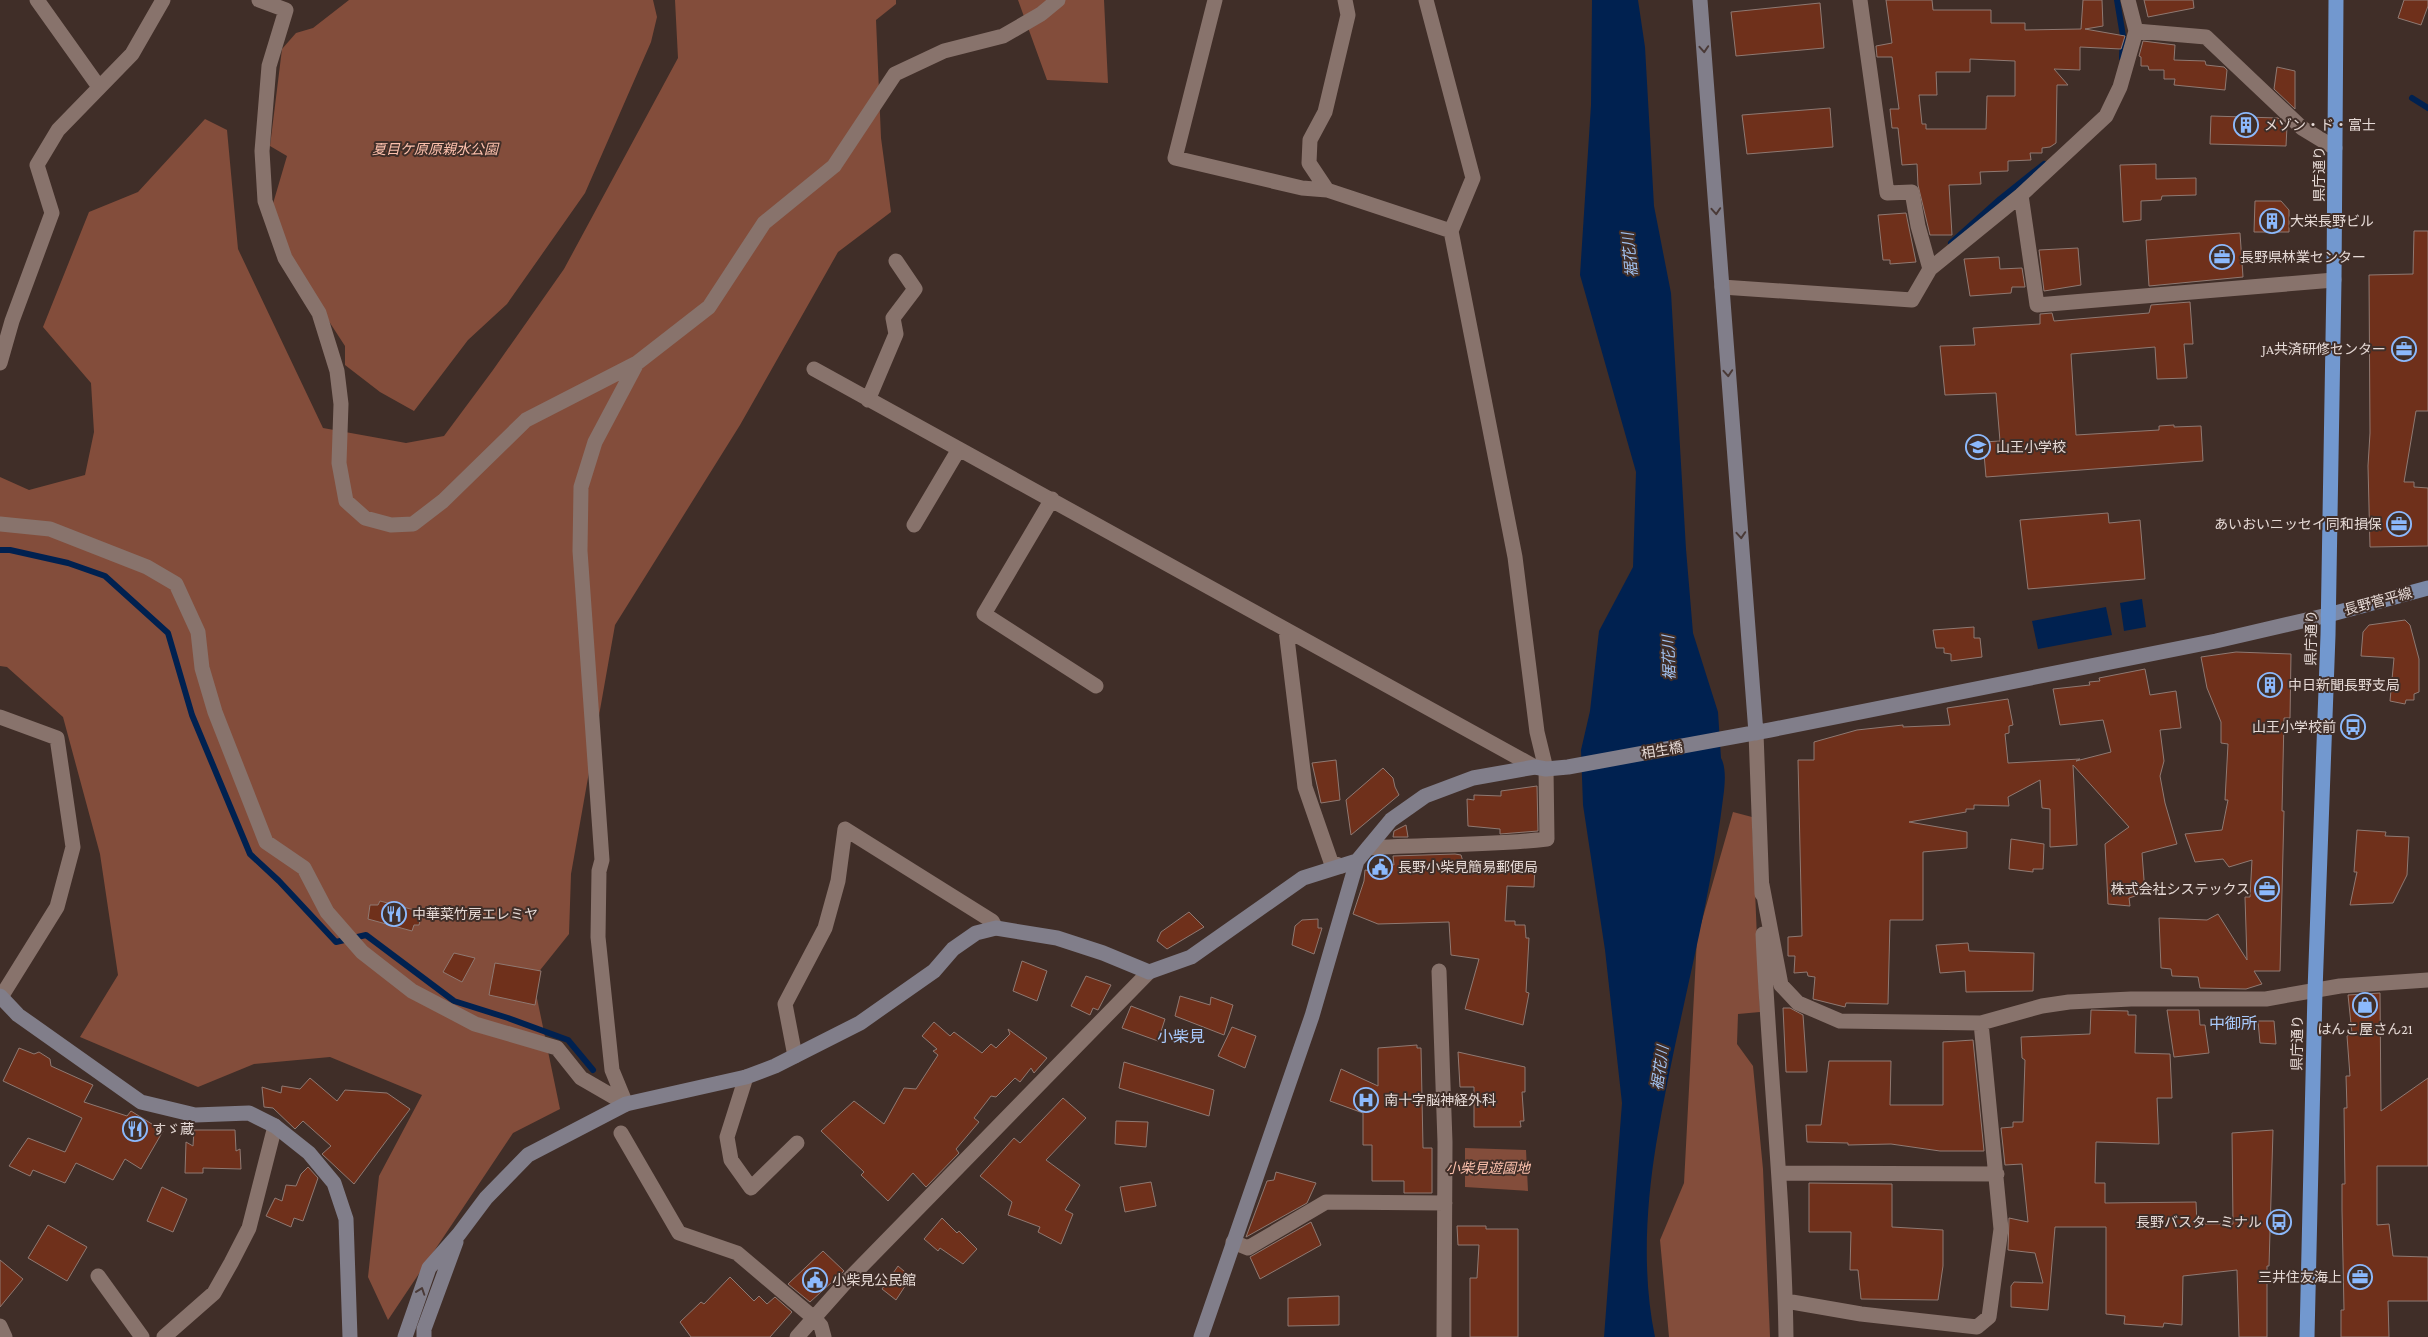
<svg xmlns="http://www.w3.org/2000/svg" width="2428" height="1337" viewBox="0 0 2428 1337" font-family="'Crimson Pro','Noto Sans JP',serif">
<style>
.green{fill:#834d3b}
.water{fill:#002150}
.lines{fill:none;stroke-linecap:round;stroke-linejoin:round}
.stream{stroke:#002150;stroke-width:6}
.building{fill:#6f301b;stroke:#8f7972;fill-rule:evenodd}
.street{stroke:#88736c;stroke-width:15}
.secondary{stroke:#817e8a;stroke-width:15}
.primary{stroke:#7b89a7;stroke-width:15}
.highway{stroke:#7298cf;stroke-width:15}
.oneway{stroke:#4a3a37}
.labels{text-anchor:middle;stroke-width:4;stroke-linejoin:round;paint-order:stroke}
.poi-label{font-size:14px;fill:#e6dad6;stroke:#402e28;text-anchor:start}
.park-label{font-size:14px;font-style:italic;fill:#fdc1ad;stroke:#402e28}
.street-label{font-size:14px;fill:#e6dad6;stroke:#402e28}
.water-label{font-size:15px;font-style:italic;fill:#a1c1ef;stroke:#402e28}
.quarter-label{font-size:16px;fill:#a8cafc;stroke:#402e28}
</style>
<rect width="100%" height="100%" fill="#402e28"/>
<path class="green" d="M349,0H653L657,17L651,42L585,193L507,304L468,340L414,411L380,392L345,365V346L291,263L272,207L287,156L270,146L282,49L296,33L313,28Z
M675,0H896V4L876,20L881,138L891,212L838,252L740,425L615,625L571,874L569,934L533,979L560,1109L513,1133L388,1320L368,1277L379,1176L422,1095L330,1057L254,1064L198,1087L80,1037L118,975L100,854L63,717L7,667L0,666V477L29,490L85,475L94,432L91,383L43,327L89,212L138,192L205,119L227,130L238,249L323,428L406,443L444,436L493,370L564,269L678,58Z
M1018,0H1104L1108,83L1047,80Z
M1733,812L1752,817L1760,1012L1738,1014L1737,1044L1753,1066L1763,1169L1770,1337H1669L1660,1240L1684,1183L1697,938Z
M1465,1148L1526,1150L1528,1191L1465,1187Z"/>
<path class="water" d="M1592,0H1638L1645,47L1654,206L1671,293L1686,549L1693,633L1718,712L1721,758C1726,767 1725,781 1724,791C1710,910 1675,1027 1656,1145C1646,1207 1642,1275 1655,1337H1604L1622,1103L1605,950L1583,805L1581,750L1590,711L1599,631L1633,567L1636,472L1580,275L1591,105Z
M2142,599L2146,627L2124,631L2120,603Z
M2106,607L2112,635L2038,649L2032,621Z"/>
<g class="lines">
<path class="stream" d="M2117,0L2123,36L2122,58
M2412,98L2428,108
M1951,243L2000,199L2044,164
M0,550H10L68,563L105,576L168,633L192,715L250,854L279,881L336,942L366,935L454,1001L508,1018L568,1040L593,1070"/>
</g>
<path class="building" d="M1886,0H1932L1933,10H1991V23H2025V30L2081,29L2083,0H2102L2103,26L2085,29L2125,36L2121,49L2080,47V70L2054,69L2068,85H2057L2056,143L2050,147L2042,148V153H2030L2031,160L2008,161V171L1980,172L1981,184L1949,185L1952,235H1930L1918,185L1917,164L1902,165L1898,128H1892L1890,109H1899L1892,57H1877L1876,46L1892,43ZM1970,59L2015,61V96H1987L1986,129H1926V124H1922L1919,95H1937L1936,72H1970Z
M2144,0H2193L2194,8L2148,17Z
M2404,0H2428V6L2421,25L2398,18Z
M1820,3L1824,48L1736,56L1731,12Z
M2143,41L2175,45L2174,60L2205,61L2206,65L2224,67L2227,70L2225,90L2174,85L2175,79H2164V70H2149L2148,66H2141V57L2139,56Z
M2277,67L2295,71V109L2274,89Z
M1830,108L1833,147L1747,154L1742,115Z
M2211,116L2278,118L2287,126L2286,146L2210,144Z
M2156,164V179L2196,178V195L2162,196L2161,200L2141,201V220L2123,222L2120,165Z
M2255,201H2281L2289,210V232H2254Z
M1906,213L1916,262L1890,264V260H1883L1878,215Z
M2414,231H2428V411H2416L2404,482H2414V487L2428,488V546L2370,547L2368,466L2370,433L2369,275L2413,274Z
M2240,233L2243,277L2149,286L2146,240Z
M2078,248L2081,285L2044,291L2039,250Z
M1999,257L2000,269L2022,268L2025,287H2012L2011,293L1970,296L1964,259Z
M2190,302L2193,344H2184L2187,378L2157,379L2155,347L2071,354L2076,435L2159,430V426L2174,425V427L2201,426L2203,461L1986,477L1983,442L2000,441L1996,393L1945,395L1940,346L1975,345L1973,328L2040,324V314L2052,313L2054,321L2149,313L2151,305Z
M2108,513L2109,523L2140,520L2145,579L2028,589L2020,520Z
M2405,620L2410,625L2419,659V692L2414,694V700H2406L2405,704L2390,701L2394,658L2361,656L2363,632L2369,625Z
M1974,627V638H1980L1982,657L1951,661V654L1944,653V648H1936L1933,630Z
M2236,652L2291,654L2290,718H2284L2282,811H2284L2280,971H2254L2262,984L2246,989L2200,988L2198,977L2172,976L2171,969L2161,968L2159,918L2207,920L2218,914L2247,960L2245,897H2250L2252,860L2229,867L2223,859L2195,862L2185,834L2222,830L2228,800H2225L2228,744L2221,743V722L2207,688L2201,657Z
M2145,669L2150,695L2176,691L2181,728L2160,730L2164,761L2160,776L2165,803L2177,844L2142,853L2145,893L2129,898L2130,906L2108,904L2105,844L2129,827L2073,765L2077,845L2050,847V809L2042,808L2040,780L2008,797L2009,806L1974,805V809H1966V812L1909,822L1967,832V848L1923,852V920H1890L1888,1004L1846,1003L1845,1007L1813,999L1815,977L1808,976L1807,972L1794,973L1795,956H1788V937L1802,936L1798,760H1814V742L1857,730L1903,725V727L1950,725L1947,708L2008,699L2013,725L2009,726V733L2005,734L2008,763L2080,759L2076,761L2111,752L2103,720L2060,725L2053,689L2090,685L2089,682L2100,681L2099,678Z
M1336,760L1340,800L1321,803L1312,763Z
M1383,768L1393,778L1395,787L1399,795L1351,835L1346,800Z
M1537,786L1538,831L1500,834V829L1468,826L1467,799L1474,800V795L1501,796V791Z
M1406,825L1408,837H1393L1394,831Z
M2357,830L2386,832L2385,836L2409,837L2407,875L2393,903L2350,905L2357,872H2354Z
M2011,839L2044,844L2043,869H2033V872L2009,869Z
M1455,854L1461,855L1464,865L1499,866V861L1535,866L1534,887L1507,886L1505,921H1515V925H1525L1526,938H1529L1526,992L1529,993L1523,1025L1465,1009L1479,959L1451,955L1449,922L1378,924L1353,914L1364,881L1365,870L1371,871L1377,861L1394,865L1393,856Z
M380,901L422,912L419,925H414L412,931L368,919L370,905H378Z
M1189,912L1204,927L1167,949L1157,941L1161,932Z
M1318,919V928H1322L1314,954L1292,945L1295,926L1302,920Z
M1968,943L1969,951L2034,953L2033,991L1966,992L1965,971L1940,973L1936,945Z
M454,953L475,958L462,982L443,972Z
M1022,961L1047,971L1037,1001L1013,991Z
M495,963L541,971L535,1005L489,995Z
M1086,976L1111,985L1098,1010L1093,1008L1090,1015L1071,1006Z
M2380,993L2381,1111L2428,1078V1166H2377V1225L2389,1224L2393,1256L2428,1257V1301H2388L2389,1337H2341V1310H2344L2342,1210V1184H2345L2344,1108H2347L2346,1076H2350L2347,1036L2352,1033L2348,995Z
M1180,996L1210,1005L1211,997L1233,1005L1224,1035L1175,1016Z
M1131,1006L1165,1019L1158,1041L1122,1028Z
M1783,1008H1790L1803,1015L1807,1072H1786Z
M2091,1010L2128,1011V1015H2136L2135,1053L2170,1054L2172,1098H2157L2159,1144L2096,1142L2095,1183H2105V1203L2196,1202L2197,1224H2233L2232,1133L2273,1130L2269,1266H2267V1337H2239L2237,1270L2183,1276L2182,1325L2164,1323L2163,1327L2124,1324L2125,1316L2106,1314V1227H2055L2048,1310L2011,1307V1286L2014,1282L2043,1283L2035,1253L2008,1250L2009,1218L2028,1222L2022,1164L2005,1165L2001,1128L2013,1127V1122H2023L2025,1060L2022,1058L2021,1037L2090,1034Z
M2167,1010H2199L2200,1025H2205L2209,1053L2174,1057Z
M2258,1021H2274L2276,1044L2260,1043Z
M934,1022L950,1036L954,1032L982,1053L991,1044L996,1048L1010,1034L1008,1029L1047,1058L1034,1073L1031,1068L1020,1082L1015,1078L996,1097L991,1096L974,1118L979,1122L956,1149L959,1153L926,1187L913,1173L888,1201L861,1175L864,1172L821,1131L854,1101L884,1124L904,1088L916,1089L938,1055L933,1051L937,1049L922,1036Z
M1232,1027L1256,1036L1245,1068L1218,1056Z
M1973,1040L1984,1151H1940L1891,1144L1848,1145V1143L1807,1142L1806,1125H1821L1829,1061H1891L1890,1105H1943V1042Z
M1417,1045V1048H1421L1423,1148H1432V1193H1404V1181H1372V1145H1363V1113L1330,1101L1341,1069L1378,1086V1048Z
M19,1048L34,1054L39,1052L50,1059L51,1066L93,1085L84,1102L127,1116L131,1111L163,1131L141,1169L125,1159L113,1180L76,1163L65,1183L33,1170L30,1176L9,1166L28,1138L65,1152L82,1118L3,1081Z
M1458,1052L1525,1067V1092H1522L1524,1121H1520L1521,1127H1474V1087H1460Z
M1124,1062L1214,1090L1209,1116L1119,1088Z
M310,1078L337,1101L345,1090L387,1093L410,1109L354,1184L322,1154L331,1146L303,1121L295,1129L273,1108L264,1107L262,1087L281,1093L282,1086L300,1089Z
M1063,1098L1086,1118L1046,1160L1080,1185L1065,1210L1073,1214L1061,1244L1038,1232L1040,1227L1008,1215L1012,1202L980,1176L1014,1138L1020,1143Z
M1116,1121L1148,1122L1146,1147L1115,1144Z
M194,1130H235L236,1151L240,1149L241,1169L203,1168V1173H185L186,1142L193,1146Z
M308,1167L318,1178L303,1221L294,1218L291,1227L266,1216L275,1198L282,1201L286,1185L296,1186L301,1174Z
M1276,1172L1316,1183L1307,1203L1246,1237L1267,1181L1274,1180Z
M1151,1182L1156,1206L1125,1212L1120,1187Z
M1809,1183L1892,1184V1227L1943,1230V1266L1938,1300L1861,1299L1858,1270H1850L1851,1232H1809Z
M162,1187L187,1199L173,1232L147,1221Z
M942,1218L957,1233L959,1231L977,1249L963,1264L940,1248L938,1251L924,1239Z
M1311,1222L1321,1245L1260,1279L1250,1257Z
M48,1225L87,1247L67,1281L28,1258Z
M1457,1226H1486V1229H1518V1337H1470V1278H1477L1479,1245H1458Z
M823,1251L844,1271L810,1302L788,1284Z
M0,1260L23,1279L0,1307Z
M898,1266L911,1277L896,1300L882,1289Z
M730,1277L754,1301L759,1296L767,1304L775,1297L792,1312L770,1337H691L680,1322L701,1302L704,1304Z
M1339,1296V1325L1288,1326V1298Z"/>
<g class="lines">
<path class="street" d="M37,0L99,87
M259,0L286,10L269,66L262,151L265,201L285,258L319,313L337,371L341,404L339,463L346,501L365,518L391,525L413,524L443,501L526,420L637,363L709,307L764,223L834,166L895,74L944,51L1003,36L1041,14L1058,0
M1215,0L1175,158L1302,188L1327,190L1451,231
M1860,0L1887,193L1912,192L1918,226L1930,269
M2136,31L2206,37L2302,128L2335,148
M1327,190L1309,163L1310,140L1325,112L1348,15L1345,0
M2021,195L2037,305L2334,280
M1722,287L1912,300L1930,269L2021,195L2106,116L2120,87L2136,31L2128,0
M0,363L12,321L52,213L37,165L58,130L132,54L163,0
M814,369L1535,767
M868,400L896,334L893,318L915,289L896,261
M1052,499L984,614L1096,686
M0,524L50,529L147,567L176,584L198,632L202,668L215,712L266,842L304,868L327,912L362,952L412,991L475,1024L557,1048L581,1078L626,1104
M914,525L959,449
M1286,630L1305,787L1331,862L1341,866
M0,717L57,738L73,847L57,907L1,997
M1756,733L1762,894
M1368,848C1428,844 1488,846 1547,839L1546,769L1537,732L1515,557L1451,231L1473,178L1426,0
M1762,885L1781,985L1798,1003L1840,1021L1981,1023L2042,1006L2069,1002L2131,999H2266L2340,986L2428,980
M1763,934C1769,1069 1784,1202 1786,1337
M1439,971L1445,1142L1444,1337
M795,1056L785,1004L825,928L838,881L845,829L992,921L996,928
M746,1077L727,1137L731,1160L751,1188L797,1143
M626,1104L612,1070L598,937L599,871L602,860L580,551L581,487L595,442L637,363
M621,1133L679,1233L737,1253L815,1319L821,1326L824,1337
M1780,1173L1997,1174
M1233,1242L1248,1248L1326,1202L1445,1203
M98,1276L142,1337
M1786,1301L1861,1314L1977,1327L1989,1317L2001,1229L1981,1023
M0,1326L5,1337
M164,1337L214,1293L231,1263L249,1228L275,1126
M797,1337L845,1283L1149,972"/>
<path class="secondary" d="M1700,0L1756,733
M0,996L18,1015L141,1102L195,1115L249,1113L275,1126L309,1153L334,1183L346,1219L350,1337
M405,1337L429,1268L459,1234L486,1198L528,1155L626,1104L746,1077L775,1066L860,1023L934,971L953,949L976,933L996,928L1057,938L1103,953L1149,972L1191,957L1303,878L1357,861
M424,1337V1329L456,1242
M1201,1337L1312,1016L1357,861L1391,820L1425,796L1473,778L1535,767L1546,769L1568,767L1770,730L2216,641L2328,615"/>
<path class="primary" d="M2328,615L2428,588"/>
<path class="highway" d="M2307,1337L2315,991L2328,635L2334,280L2336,0"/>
</g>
<defs><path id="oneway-chevron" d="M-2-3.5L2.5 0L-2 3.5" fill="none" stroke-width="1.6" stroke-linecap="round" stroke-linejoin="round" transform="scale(1.25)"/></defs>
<g class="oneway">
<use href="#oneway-chevron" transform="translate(1704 49) rotate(86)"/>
<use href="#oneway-chevron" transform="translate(1716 211) rotate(86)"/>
<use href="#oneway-chevron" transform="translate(1728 373) rotate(86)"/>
<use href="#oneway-chevron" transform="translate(1741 535) rotate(86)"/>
<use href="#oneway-chevron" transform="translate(421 1291) rotate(-71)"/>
</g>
<defs>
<symbol id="building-ring" viewBox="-11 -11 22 22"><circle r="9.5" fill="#402e28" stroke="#8cb9fc" stroke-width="1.5"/><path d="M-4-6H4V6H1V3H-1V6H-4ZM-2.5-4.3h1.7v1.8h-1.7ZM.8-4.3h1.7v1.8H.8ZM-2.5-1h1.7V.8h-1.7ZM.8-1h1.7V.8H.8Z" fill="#8cb9fc"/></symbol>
<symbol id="office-ring" viewBox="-11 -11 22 22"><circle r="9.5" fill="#402e28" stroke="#8cb9fc" stroke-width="1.5"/><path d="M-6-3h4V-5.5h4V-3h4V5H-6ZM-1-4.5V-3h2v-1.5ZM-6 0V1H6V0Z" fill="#8cb9fc"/></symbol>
<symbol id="school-ring" viewBox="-11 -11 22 22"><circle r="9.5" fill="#402e28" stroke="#8cb9fc" stroke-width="1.5"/><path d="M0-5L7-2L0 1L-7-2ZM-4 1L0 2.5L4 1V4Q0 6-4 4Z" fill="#8cb9fc"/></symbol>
<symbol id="bus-ring" viewBox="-11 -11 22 22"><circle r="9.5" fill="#402e28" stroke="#8cb9fc" stroke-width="1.5"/><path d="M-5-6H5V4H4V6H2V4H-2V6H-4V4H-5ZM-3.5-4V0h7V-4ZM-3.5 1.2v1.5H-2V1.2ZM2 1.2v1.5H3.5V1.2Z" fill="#8cb9fc"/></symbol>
<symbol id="civic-ring" viewBox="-11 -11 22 22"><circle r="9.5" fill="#402e28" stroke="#8cb9fc" stroke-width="1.5"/><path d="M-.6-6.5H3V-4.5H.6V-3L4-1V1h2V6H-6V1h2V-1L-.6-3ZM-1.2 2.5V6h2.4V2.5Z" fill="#8cb9fc"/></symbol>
<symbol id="restaurant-ring" viewBox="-11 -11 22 22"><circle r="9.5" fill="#402e28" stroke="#8cb9fc" stroke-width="1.5"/><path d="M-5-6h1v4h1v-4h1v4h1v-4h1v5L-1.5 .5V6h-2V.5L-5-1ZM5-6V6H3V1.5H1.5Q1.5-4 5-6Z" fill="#8cb9fc"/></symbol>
<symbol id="shop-ring" viewBox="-11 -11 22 22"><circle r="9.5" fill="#402e28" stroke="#8cb9fc" stroke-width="1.5"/><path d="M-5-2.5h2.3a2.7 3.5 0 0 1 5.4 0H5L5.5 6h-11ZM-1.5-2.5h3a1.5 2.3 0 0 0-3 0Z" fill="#8cb9fc"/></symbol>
<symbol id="hospital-ring" viewBox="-11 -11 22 22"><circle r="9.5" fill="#402e28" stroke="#8cb9fc" stroke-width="1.5"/><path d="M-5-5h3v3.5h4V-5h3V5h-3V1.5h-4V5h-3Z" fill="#8cb9fc"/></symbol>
</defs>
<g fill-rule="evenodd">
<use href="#building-ring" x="2232" y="111" width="28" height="28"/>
<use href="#building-ring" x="2258" y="207" width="28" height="28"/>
<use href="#office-ring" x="2208" y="243" width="28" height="28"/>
<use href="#office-ring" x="2390" y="335" width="28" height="28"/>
<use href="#school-ring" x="1964" y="433" width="28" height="28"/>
<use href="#office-ring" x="2385" y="510" width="28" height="28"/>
<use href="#building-ring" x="2256" y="671" width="28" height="28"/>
<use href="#bus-ring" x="2339" y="713" width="28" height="28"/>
<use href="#civic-ring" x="1366" y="853" width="28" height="28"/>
<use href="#office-ring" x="2253" y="875" width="28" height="28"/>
<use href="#restaurant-ring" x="380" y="900" width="28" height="28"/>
<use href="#shop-ring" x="2351" y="991" width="28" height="28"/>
<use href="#hospital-ring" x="1352" y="1086" width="28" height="28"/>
<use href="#restaurant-ring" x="121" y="1115" width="28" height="28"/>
<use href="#bus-ring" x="2265" y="1208" width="28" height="28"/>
<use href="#office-ring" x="2346" y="1263" width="28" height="28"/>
<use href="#civic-ring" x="801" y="1266" width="28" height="28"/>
</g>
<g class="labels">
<g class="poi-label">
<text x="2264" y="130">メゾン・ド・富士</text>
<text x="2290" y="226">大栄長野ビル</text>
<text x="2240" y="262">長野県林業センター</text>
<text x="2386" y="354" text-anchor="end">JA共済研修センター</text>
<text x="1996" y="452">山王小学校</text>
<text x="2382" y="529" text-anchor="end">あいおいニッセイ同和損保</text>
<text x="2288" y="690">中日新聞長野支局</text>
<text x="2336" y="732" text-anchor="end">山王小学校前</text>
<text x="1398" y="872">長野小柴見簡易郵便局</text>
<text x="2250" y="894" text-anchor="end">株式会社システックス</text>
<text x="412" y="919">中華菜竹房エレミヤ</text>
<text x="2365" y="1034" text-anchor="middle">はんこ屋さん21</text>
<text x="1384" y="1105">南十字脳神経外科</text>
<text x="152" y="1134">すゞ蔵</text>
<text x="2262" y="1227" text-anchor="end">長野バスターミナル</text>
<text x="2342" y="1282" text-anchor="end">三井住友海上</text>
<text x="832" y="1285">小柴見公民館</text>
</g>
<g class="park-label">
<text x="435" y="154">夏目ケ原原親水公園</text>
<text x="1488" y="1173">小柴見遊園地</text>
</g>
<g class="street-label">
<text transform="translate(2319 174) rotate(-90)" y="5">県庁通り</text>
<text transform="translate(2378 601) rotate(-15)" y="5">長野菅平線</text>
<text transform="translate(2311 638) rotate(-89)" y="5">県庁通り</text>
<text transform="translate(1662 750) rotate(-10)" y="5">相生橋</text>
<text transform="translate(2297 1043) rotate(-89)" y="5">県庁通り</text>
</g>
<g class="water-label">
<text transform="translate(1630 255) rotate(-96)" y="5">裾花川</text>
<text transform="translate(1669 658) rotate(-92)" y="5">裾花川</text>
<text transform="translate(1660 1068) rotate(-82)" y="5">裾花川</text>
</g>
<g class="quarter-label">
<text x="2233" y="1029">中御所</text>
<text x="1181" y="1042">小柴見</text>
</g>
</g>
</svg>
